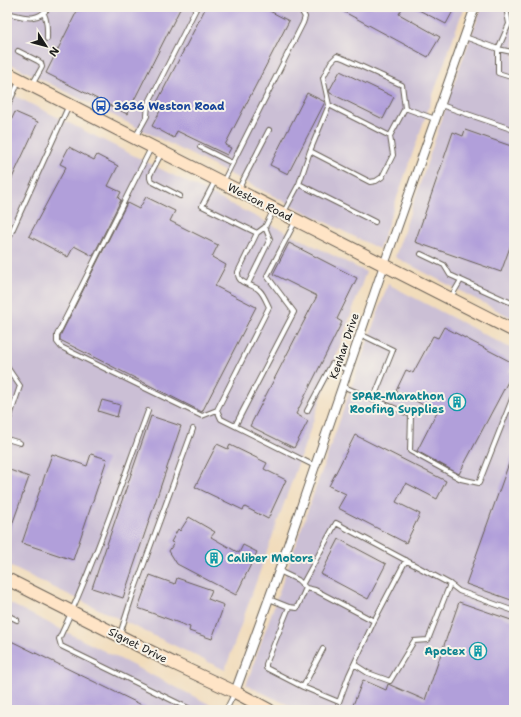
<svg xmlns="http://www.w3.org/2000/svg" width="521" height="717" viewBox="0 0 521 717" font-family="'Shantell Sans',sans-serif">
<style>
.industrial{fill:#cbbfd5}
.building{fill:#b19fda}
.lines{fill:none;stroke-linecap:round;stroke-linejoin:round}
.lane-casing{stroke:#675f54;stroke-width:6}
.street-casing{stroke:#675f54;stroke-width:10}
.secondary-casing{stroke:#675f54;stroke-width:14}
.lane{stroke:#fff;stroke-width:4}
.street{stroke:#fff;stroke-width:8}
.secondary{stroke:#ffe4c6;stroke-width:12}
.labels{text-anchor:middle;stroke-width:4;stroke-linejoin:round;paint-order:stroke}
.transit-label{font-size:11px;font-weight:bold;fill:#164399;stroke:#f7f3e8;text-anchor:start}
.street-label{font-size:11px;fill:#1c1c1c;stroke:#f7f3e8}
.culture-label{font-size:11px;font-weight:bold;fill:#0d838f;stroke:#f7f3e8;text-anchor:end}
</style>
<rect width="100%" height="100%" fill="#f7f3e8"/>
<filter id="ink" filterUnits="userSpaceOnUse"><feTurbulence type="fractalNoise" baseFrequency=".025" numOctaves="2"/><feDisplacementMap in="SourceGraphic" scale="8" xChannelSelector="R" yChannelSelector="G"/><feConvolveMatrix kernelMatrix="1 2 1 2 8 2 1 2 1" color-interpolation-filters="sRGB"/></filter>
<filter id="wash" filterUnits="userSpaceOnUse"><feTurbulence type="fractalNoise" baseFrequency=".012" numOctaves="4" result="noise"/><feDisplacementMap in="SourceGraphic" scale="16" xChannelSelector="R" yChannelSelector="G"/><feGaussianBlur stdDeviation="0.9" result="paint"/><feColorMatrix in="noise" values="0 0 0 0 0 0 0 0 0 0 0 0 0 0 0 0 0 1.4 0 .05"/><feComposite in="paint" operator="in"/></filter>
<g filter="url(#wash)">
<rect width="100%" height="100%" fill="#f1dcbb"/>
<path class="industrial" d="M7,7H464L379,249L7,62Z
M482,7H514V319L395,257L459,69Z
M7,92L366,272L225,670L7,565Z
M388,284L514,350V710H299L246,685Z
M7,602L221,710H7Z"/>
<g id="blocks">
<path class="building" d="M79,7H181L127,114L46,73Z
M206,7H262L289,21L225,145L231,148L227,155L177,131L174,138L152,126L161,109L155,106Z
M335,7H403L399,14L440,37L428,57Z
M413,7H446L453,11L446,24Z
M340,71L394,97L383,119L330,93L329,91Z
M307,93L325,102L288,174L270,165Z
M15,112L38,122L7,189V129Z
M465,130L514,147V236L501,272L415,242L453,132L463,136Z
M69,147L94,160L97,155L118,166L108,186L121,192L118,198L121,200L93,256L74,246L68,257L29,236L66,167L60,164Z
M146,197L175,211L170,221L218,245L212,257L226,265L215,286L256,307L202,412L60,340V336L127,203L139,209Z
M289,243L357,278L337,319L342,322L296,414L308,421L294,448L250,426L317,296L273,274Z
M444,327L513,363L508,373L512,374L459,474L417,451L437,412L396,391L406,370L413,373L433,336L438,338Z
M102,400L120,405L117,417L98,411Z
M151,416L181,426L123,598L92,588Z
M355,435L446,481L437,499L406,483L396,502L420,514L406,543L338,508L346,494L329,486Z
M217,444L228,449L230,445L267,463L264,469L286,480L268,519L245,507L243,510L195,487Z
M513,452H514V601L466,584Z
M52,454L87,466L91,454L107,459L73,560L22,543Z
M7,469L29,477L8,536H7Z
M189,517L215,532L211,537L239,553L243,545L257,552L236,595L177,564L169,551L174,543L171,542L178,529L180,531Z
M339,539L386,564L368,599L321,574Z
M150,575L175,584L177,578L212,590L208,599L224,605L212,639L189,631L190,627L138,608Z
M459,602L514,621V710H351L363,680L386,690L388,684L425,700Z
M7,639L152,710H7Z"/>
</g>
</g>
<g filter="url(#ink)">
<use href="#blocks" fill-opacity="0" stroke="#675f54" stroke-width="1"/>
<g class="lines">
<defs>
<path id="lane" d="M506,7L509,24L498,49L512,52H514
M7,13C24,17 37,23 49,7
M44,14C48,22 47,30 47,39
M465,37L498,49V73L514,78
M18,51L38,61L41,63L42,67L32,85
M329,105L390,136
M441,105L514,130
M7,107L19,82
M136,136L147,116L148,104L197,7
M200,147L232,163
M151,148L57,335V342L61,347L202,416L217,410L269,307C267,303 263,293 259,290C252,283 237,285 238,272L257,233L265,227L274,209
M310,151L329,105L323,78L331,62L337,56L345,59L402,85L405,108
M161,154L150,175V178L151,181L180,196
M215,181L202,206L257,233
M223,182L303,23L305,17L301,10L296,7
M299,184L310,151L370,182L376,181L382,177L393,155L390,136L405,108L435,119
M238,190L269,130
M284,212L299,184L375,222
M7,242L68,107
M421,254L444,265L450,275L514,304
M248,284L270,239L265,227
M451,297L461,280
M360,334L393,350L373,400
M7,367L20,386L7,425
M342,386L411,415L410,451L461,479L479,483L514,394
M217,410L221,419L315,466
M148,411C120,487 94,565 59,639L61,646L192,710
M307,411L332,364L348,370
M235,426L294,312L267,276L295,222
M7,439L20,443
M450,584L459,591L514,611
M302,585L336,523L450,584L428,640L414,641L390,681L368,673L354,664
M306,588L315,590L374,621
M269,599L289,607L297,608L306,588L298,580L279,571
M289,607L266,664V668L303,687L339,702L349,675L374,621L406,560
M7,615L17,620
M120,634L132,597L193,429
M303,687L323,649
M226,710L234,694"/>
<path id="street" d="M235,692L279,571L384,265L475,7"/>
<path id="secondary" d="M7,73L514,331
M7,579L173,663L235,692L269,710"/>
</defs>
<use href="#lane" class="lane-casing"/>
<use href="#street" class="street-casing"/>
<use href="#secondary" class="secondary-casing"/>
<use href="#lane" class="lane"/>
<use href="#street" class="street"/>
<use href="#secondary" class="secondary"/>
</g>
</g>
<defs>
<symbol id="bus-ring" viewBox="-11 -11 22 22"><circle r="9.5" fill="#f7f3e8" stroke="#1a4fb4" stroke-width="1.5"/><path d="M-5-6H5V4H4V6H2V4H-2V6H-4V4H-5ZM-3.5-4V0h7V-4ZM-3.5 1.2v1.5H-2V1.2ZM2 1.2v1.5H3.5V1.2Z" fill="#1a4fb4"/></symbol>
<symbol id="building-ring" viewBox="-11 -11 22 22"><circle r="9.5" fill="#f7f3e8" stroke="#0f9aa8" stroke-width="1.5"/><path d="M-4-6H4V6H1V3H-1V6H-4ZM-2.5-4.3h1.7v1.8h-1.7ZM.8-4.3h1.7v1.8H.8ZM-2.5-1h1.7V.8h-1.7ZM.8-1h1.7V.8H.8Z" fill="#0f9aa8"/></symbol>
</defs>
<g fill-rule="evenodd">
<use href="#bus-ring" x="91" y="96" width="20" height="20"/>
<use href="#building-ring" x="447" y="392" width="20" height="20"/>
<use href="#building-ring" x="204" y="548" width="20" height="20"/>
<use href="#building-ring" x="468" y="641" width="20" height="20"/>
</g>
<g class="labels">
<g class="transit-label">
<text x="114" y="110">3636 Weston Road</text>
</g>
<g class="street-label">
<text transform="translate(260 202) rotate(27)" y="4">Weston Road</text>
<text transform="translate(344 346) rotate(-71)" y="4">Kenhar Drive</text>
<text transform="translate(138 645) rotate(27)" y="4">Signet Drive</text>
</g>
<g class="culture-label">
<text x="444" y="400">SPAR-Marathon<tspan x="444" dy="13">Roofing Supplies</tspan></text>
<text x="227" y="562" text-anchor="start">Caliber Motors</text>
<text x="465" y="655">Apotex</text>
</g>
</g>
<rect width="521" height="717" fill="none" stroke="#f7f3e8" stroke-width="24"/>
<g transform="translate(46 46) rotate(126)" stroke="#f7f3e8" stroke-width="3" paint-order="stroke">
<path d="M0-3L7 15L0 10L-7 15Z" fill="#1c1c1c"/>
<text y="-6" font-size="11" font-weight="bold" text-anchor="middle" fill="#1c1c1c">N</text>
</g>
</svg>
